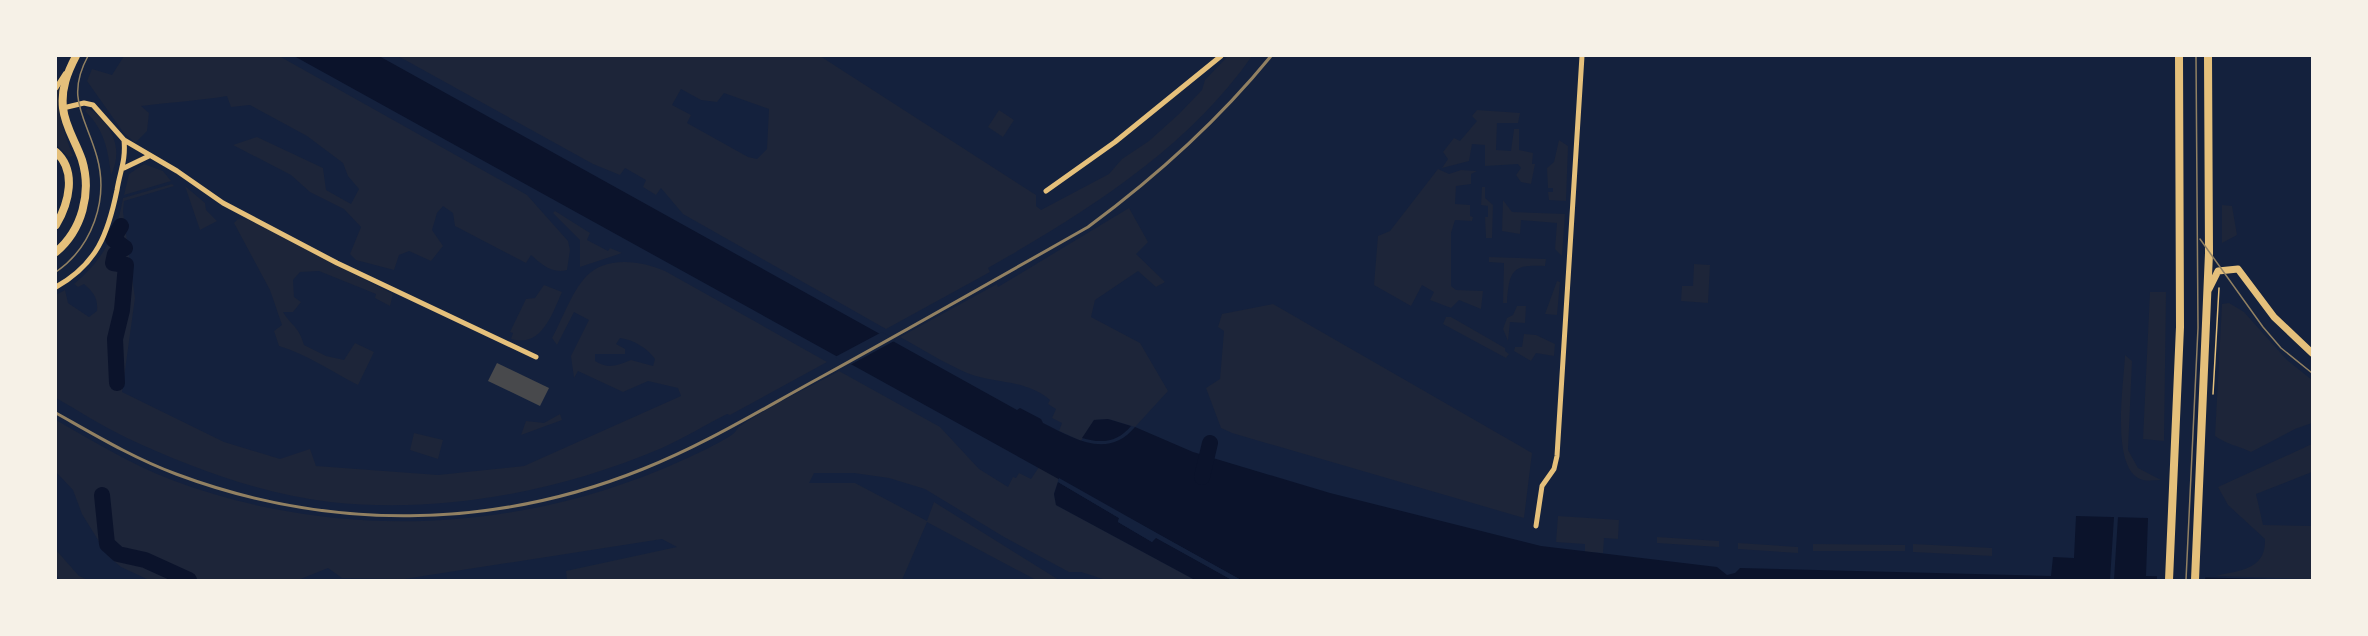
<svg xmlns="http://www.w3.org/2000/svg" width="2368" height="636" viewBox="0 0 2368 636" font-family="'Noto Sans',sans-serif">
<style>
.green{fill:#1d2539;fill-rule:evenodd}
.water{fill:#0b132b}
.pier{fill:#14213d}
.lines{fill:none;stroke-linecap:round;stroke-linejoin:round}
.river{stroke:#0b132b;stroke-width:16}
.building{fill:#48494c}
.path{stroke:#e5c07b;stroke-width:1.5}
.minor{stroke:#e5c07b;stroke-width:5}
.tertiary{stroke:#e5c07b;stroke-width:7}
.secondary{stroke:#e5c07b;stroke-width:8}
.tram{stroke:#918062;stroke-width:1.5}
.rail{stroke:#918062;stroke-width:3}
</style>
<rect width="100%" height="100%" fill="#14213d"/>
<path class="green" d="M124,56H279L527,195L568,241L570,250L567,270C552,274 541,264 531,255L526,263L455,226L453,213L443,206L437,213L432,230L443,246L431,261L409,251L399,255L394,270L356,260L350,254L361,227L344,209L310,192L291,175L233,145L257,137L323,168L326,190L351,204L359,189L348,176L343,163L307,136L250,105L231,107L227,96C198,101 170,102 141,106L149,113L147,131L135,143L123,132L87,81L92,69L112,75Z
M398,56H820L1036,195V206L1041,210L1109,174L1122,159L1149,141L1179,114L1202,90L1205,80L1228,56H1252C1186,150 1086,212 988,268L990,272L886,329L683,214L661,188L656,195L643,187L646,180L625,168L620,175L593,164ZM681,89L701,100L717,102L724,93L769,109L767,149L757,159L748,157L687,123L691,115L672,105Z
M59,88C57,113 64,133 73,156L69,157L56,145V92Z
M88,108C112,123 124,149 111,175C108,149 104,129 85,111Z
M999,110L1014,120L1003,137L988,127Z
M1477,110L1520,113L1518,123H1497L1496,150L1511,151L1514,129H1519V150L1533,153L1532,164H1535L1531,184L1521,182L1516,175L1521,168L1518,164L1485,166V145L1472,144L1469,161L1442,168L1448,159L1443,152L1454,138L1460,141L1477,121L1472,116Z
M1559,140L1568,146L1566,201L1549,200L1548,192H1553V188H1548L1547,168L1554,162Z
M144,164L163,171L171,181L124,195L129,174Z
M1438,169L1449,174L1461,170L1477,171L1471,174V184L1456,186L1455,204L1470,205V216L1473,217L1472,221L1455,220L1451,233V286L1456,290L1483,291L1481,309L1459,300L1451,308L1430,300L1434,292L1422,285L1411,306L1374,285L1378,236L1390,231Z
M172,184L174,186L124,201L123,212L135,298L122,392L224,442L280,459L310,449L316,466L438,475L524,466L681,396L678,388L648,381L623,392L578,371L574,378L571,356L589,320L574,312L557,345L552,338C562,320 570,296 583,280C602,255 640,260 665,271L827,362L730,415L727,414C705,425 684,438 662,448C558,492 443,514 330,502C261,494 189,467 127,438C102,426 79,411 56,398V295L65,290L68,303L89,317L97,311C98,298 94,293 84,284L78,287L74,284C102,261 117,234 123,198ZM620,338C634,340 647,348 655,359L653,366L631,360C618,365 609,370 595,361V354H625V349L616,344Z
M185,186L205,203L206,210L217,221L200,230Z
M1482,187H1485V198L1493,205L1492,238H1486L1485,217H1488V206L1481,205Z
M1503,200L1512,212L1565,214L1562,256L1555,249L1557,223L1521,220L1520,234L1502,231Z
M2222,205L2232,206L2237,235L2222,243Z
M1129,208L1148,242L1136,254L1165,282L1156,287L1138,271L1095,300L1091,317L1140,343L1168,391L1135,427L1108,419L1094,420L1081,441L1059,431L1062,423L1052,418L1056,409L1048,404L1050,400C1026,379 995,384 967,373C944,363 922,349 900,337L997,284L998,287Z
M555,211L590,233L587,240L608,251L610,248L622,253L580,267V240L553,213Z
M238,219L249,220L393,294L390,306L375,298L376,294L319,271L300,272L293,280L294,297L301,302L293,312H283C293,328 298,325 304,345L326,356L344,360L355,343L374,352L358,385C332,372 307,354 279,346L274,331L282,325L270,290L234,223Z
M1489,257L1546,259L1545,266C1512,264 1509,271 1507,303H1503L1504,263L1489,262Z
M1694,264L1710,265L1708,303L1681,301L1682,286H1693Z
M1557,281L1560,282L1557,315L1545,314Z
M544,285L562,292C552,314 542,348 511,339L513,333L510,332L526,299L535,298Z
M2150,292H2166L2164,441L2143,439Z
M2229,303L2244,312L2287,360L2312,380V423L2295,429L2251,452C2237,445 2230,446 2215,436L2222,304Z
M1273,304L1532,453L1524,518L1232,433L1221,428L1206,388L1220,379L1224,331L1218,327L1222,314Z
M1517,306H1526L1525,323L1510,322L1508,341L1503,329L1507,318L1513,315Z
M1446,317H1451L1505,348V351L1509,354L1506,358L1443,324Z
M1524,334L1536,335L1555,344L1554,356L1536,353L1531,361L1514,351L1515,347H1522Z
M2125,355L2132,361L2128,450L2138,468L2161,480C2153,480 2145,482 2138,478C2111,462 2124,383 2125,355Z
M839,371L940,427L979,469L1008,487L1013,477L1016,478L1019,473L1031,479L1039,467L1059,478L1054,494L1056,505L1195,580H1106L1081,572H1069L1004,537L925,489L889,478L854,473H814L809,483H855L927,521L934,502L1059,580H1036L927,522L902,580H567L566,571L677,547L662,539L404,579L342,578L328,568L298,580H149L121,567L108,556L82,514L73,490L56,472V420C93,441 132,465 172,480C337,542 523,533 683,460C692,456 731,438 735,432C737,430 738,427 740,426C771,405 806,389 839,371Z
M560,414L562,420L521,435L526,421L544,423Z
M414,433L443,440L438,459L410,450Z
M2312,444V472L2256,494L2263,525L2312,526V579L2215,576C2240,570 2266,570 2265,539L2228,505L2218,487Z
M1558,516L1619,520L1618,539L1604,538L1603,553L1585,552V544L1556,542Z
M1657,537L1719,541V547L1657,543Z
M1738,543L1798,547V553L1738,549Z
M1813,544L1905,545V551H1813Z
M1913,544L1992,548V556L1913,552Z
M56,550L79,576L88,580H61L56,575Z"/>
<path class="water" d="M294,56H379L1017,410L1020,408L1041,419L1043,423C1073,438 1108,460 1135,427L1193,452L1330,493L1541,546L1717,567L1727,575L1735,573L1740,568L2051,576L2053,557L2074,558L2076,516L2148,518L2146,576L2312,580H1241Z
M1108,419L1131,426C1118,442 1102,444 1082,438L1094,420Z
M1058,482L1119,518L1118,522L1152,542L1155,537L1232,580H1195L1056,505L1054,494Z"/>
<path class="pier" d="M882,332L896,340L850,365L835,357Z
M1059,478L1162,536L1241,580H1232L1156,538L1152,542L1118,522L1119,518L1058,482Z
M2114,517H2118L2114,580H2110Z
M2157,573H2206L2205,580H2157Z"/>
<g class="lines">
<path class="river" d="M117,383L115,339L122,310L126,265L113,263L115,254L125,248L113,239L121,226
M1202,477L1210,443
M102,495L107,544L118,554L145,560L189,580"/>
</g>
<path class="building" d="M497,363L549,388L540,406L488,381Z"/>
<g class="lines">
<path class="path" d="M2213,394L2219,288"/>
<path class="minor" d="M56,88L65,74
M63,108L84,103L93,105L124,140L177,171L223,203L337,263L536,357
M124,168L149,156
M1046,191L1115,142L1221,56
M56,287C97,264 108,234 117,190C120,171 126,161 124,140
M1536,526L1542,486L1554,469L1557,456L1582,56"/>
<path class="tertiary" d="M2209,289L2218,271L2238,269L2274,317L2312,353"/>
<path class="secondary" d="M56,152C77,171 69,203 56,225
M56,252C82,230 92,193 82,160C76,142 65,127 63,108C61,89 67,73 76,56
M2169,580L2180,327L2179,56
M2195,580L2209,253L2208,56"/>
<path class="tram" d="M2200,239L2263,327L2281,348L2312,373
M56,272C92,247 109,200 97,157C86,117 65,98 88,56
M2186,580L2198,328L2196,56"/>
<path class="rail" d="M56,413C95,435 133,458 176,474C328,531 492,530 643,469C706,444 764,408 823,376C912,327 1000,277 1088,227C1157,176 1217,122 1271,56"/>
</g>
<rect width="2368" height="636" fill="none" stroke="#f6f1e7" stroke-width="114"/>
</svg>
